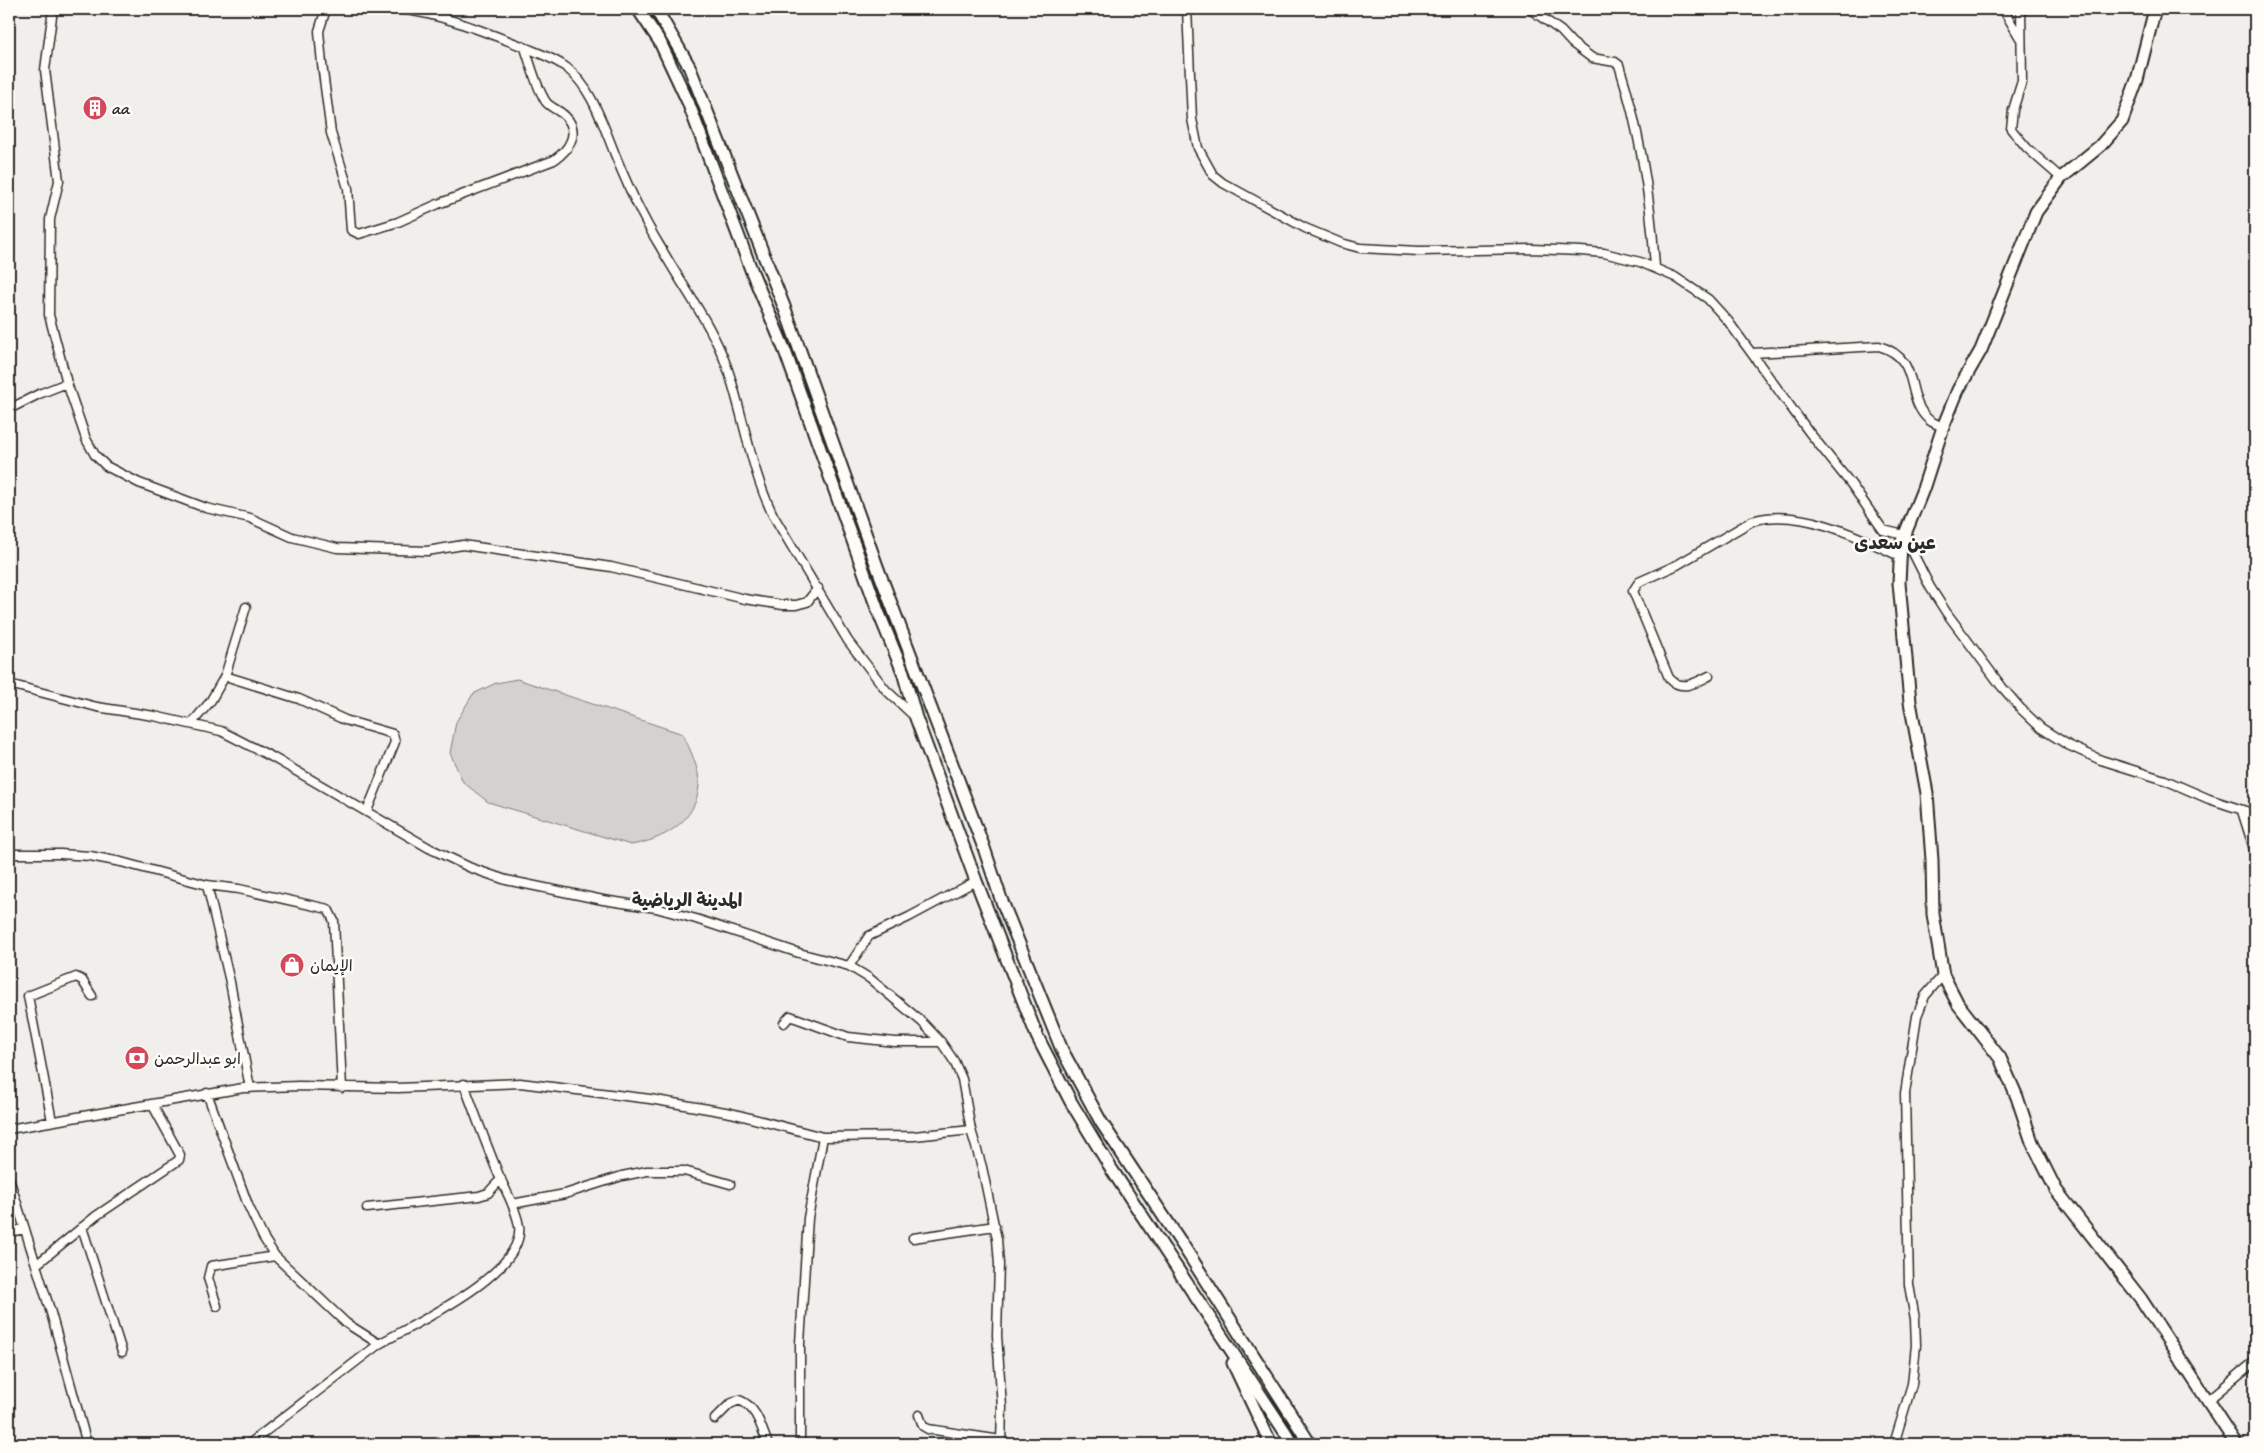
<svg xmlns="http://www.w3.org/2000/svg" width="2264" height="1453" viewBox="0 0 2264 1453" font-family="'Gochi Hand','Playpen Sans Arabic',sans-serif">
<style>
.grass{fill:#d3d2cf;stroke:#7f7e7d}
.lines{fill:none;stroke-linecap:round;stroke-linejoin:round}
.street-casing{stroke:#2b2b2b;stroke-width:11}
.secondary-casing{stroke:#2b2b2b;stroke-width:15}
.street{stroke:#fdfcf7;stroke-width:8}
.secondary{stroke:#fdfcf7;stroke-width:11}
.labels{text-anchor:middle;stroke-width:5;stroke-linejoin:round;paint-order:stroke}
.poi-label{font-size:16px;fill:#2b2b2b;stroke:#fdfcf7;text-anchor:start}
.neighbourhood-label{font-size:18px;font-weight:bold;fill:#2b2b2b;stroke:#fdfcf7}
.quarter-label{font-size:19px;font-weight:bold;fill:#2b2b2b;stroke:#fdfcf7}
</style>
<rect width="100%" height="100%" fill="#f0efeb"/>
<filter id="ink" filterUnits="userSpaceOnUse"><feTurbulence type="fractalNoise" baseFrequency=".02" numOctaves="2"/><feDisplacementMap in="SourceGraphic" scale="10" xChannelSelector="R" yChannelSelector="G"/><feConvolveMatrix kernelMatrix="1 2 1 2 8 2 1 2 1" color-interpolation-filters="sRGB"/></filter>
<g filter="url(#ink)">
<path class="grass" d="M517,679L683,734C690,750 700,769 699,786C696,822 663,840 631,845L488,802L463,782L450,753L456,722L473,694L496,683Z"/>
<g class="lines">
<defs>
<path id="street" d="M53,9L45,70L59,181L50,219L49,315L67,383L86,439L95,455L106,466L139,483L206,508L250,518L292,537L337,548L427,551L463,545L611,567L745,599L783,605H796L807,602L818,588
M326,9L319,31L322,64L331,133L348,188L351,230L359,234L398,222L438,204L554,160C569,150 581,132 565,116C559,110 551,108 546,102C536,87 531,65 525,48
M400,9C441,14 480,30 519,45C535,52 553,57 567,68C589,86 599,114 609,139C623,176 640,214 661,248C683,287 712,325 727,367C744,416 750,468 773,515L848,641L886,690L915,717
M1187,9L1192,119L1198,148L1213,175L1223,183L1305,228L1341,243L1360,248L1419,251L1532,249L1581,251L1604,253L1640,262L1675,277L1708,299L1728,321L1809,432L1851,484L1883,530L1904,535L1930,587L1946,612L2002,687L2021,709L2041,728L2068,745L2101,760L2165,780L2209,799L2255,814
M1530,9L1561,31L1572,43L1592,58L1615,62L1619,65C1640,131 1651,200 1655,268
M2003,9L2020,38
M2021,9L2022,81L2013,110L2011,129L2027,148L2061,178
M1752,353L1879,346C1923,359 1903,397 1929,420C1933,423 1939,425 1943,427
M9,409L39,394L67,383
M225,676L299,699L345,720L393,734L395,742L367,811
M1709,676C1695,683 1682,692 1669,678L1633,591L1639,582L1677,565L1752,521C1798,507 1858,536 1899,556
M9,684L97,707L154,716L221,731L272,757L429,848L471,868L506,880L603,900L656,908L696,919L799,953L849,966L869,978L922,1022L941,1042L954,1061L962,1079L971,1130L982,1167L997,1239L999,1264L997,1335L1002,1407L1001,1444
M191,724L210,702L225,676L246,607
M2242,811L2255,852
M9,854H60L90,856L121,862L207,885L239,889L328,909L334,921L342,1088
M207,885L230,982L250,1088
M849,966L869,936L909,917L976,881
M784,1023L790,1016L848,1037L895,1042H941
M207,1093L248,1205L263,1237L275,1256L346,1323L379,1344L249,1444
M52,1121L28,996L76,977L82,980L92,996
M9,1129L243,1088L299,1086L398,1088L520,1083L650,1099L731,1113L823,1137L914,1136L971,1130
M9,1178L51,1313L87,1444
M512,1204L565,1194L622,1176L647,1171H684L730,1184
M367,1208L479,1196L488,1193L501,1179
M82,1227L122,1352
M9,1232L25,1229
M913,1238L995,1226
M36,1265L96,1216L179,1160L180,1155L152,1104
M217,1306L208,1278L211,1266L275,1256
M379,1344C414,1324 526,1273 519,1226C516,1207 505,1190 498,1173C486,1144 475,1114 464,1084
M2207,1401L2255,1361
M919,1415L923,1426L928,1429L1001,1440
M715,1419L730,1404L739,1400C756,1406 761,1426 767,1442
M800,1444V1343L808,1218L823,1137
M1894,1444L1912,1384L1916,1345L1915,1319L1909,1285L1905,1093L1917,1016L1925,996L1943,975"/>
<path id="secondary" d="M638,9L660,42L688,102L752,272L785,351L878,611L903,672L916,718L976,881L1037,1036L1071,1102L1112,1170L1293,1444
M656,9L689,66L785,309L878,569L984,848L1001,899L1062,1050L1101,1122L1184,1247L1310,1444
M2155,9L2137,80L2122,121L2100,146L2061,178L2036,212L1981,350L1958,390L1943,427L1923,489L1901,544L1899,583L1910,702L1927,793L1932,860L1933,914L1943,975L1958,1004L2000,1058L2017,1097L2032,1142L2056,1190L2141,1299L2236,1444
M1233,1363L1271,1444"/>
</defs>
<use href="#street" class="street-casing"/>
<use href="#secondary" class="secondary-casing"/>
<use href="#street" class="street"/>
<use href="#secondary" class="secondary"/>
</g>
</g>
<defs>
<symbol id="building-disc" viewBox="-11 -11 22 22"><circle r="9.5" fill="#d1495b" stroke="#fdfcf7"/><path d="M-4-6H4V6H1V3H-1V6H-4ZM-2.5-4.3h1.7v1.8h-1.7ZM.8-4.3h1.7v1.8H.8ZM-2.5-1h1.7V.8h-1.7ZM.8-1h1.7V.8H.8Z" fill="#fff"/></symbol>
<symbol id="shop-disc" viewBox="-11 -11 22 22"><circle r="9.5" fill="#d1495b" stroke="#fdfcf7"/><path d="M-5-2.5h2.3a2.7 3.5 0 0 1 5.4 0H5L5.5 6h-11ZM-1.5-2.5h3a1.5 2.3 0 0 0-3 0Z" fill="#fff"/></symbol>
<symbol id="bank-disc" viewBox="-11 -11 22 22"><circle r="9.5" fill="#d1495b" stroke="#fdfcf7"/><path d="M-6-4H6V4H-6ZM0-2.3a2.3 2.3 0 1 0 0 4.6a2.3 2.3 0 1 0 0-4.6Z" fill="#fff"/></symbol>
</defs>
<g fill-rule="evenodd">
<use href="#building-disc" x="81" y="94" width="28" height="28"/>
<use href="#shop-disc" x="278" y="951" width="28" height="28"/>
<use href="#bank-disc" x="123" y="1044" width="28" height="28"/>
</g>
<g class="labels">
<g class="poi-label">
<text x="112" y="114">aa</text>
<text x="310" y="971">الإيمان</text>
<text x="154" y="1064">ابو عبدالرحمن</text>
</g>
<g class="neighbourhood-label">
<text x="687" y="906">المدينة الرياضية</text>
</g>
<g class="quarter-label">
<text x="1895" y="549">عين سعدى</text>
</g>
</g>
<rect width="2264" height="1453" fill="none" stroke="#fdfcf7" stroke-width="30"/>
<rect x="15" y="15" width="2234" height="1423" fill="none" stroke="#2b2b2b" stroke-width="2" filter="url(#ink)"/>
</svg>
